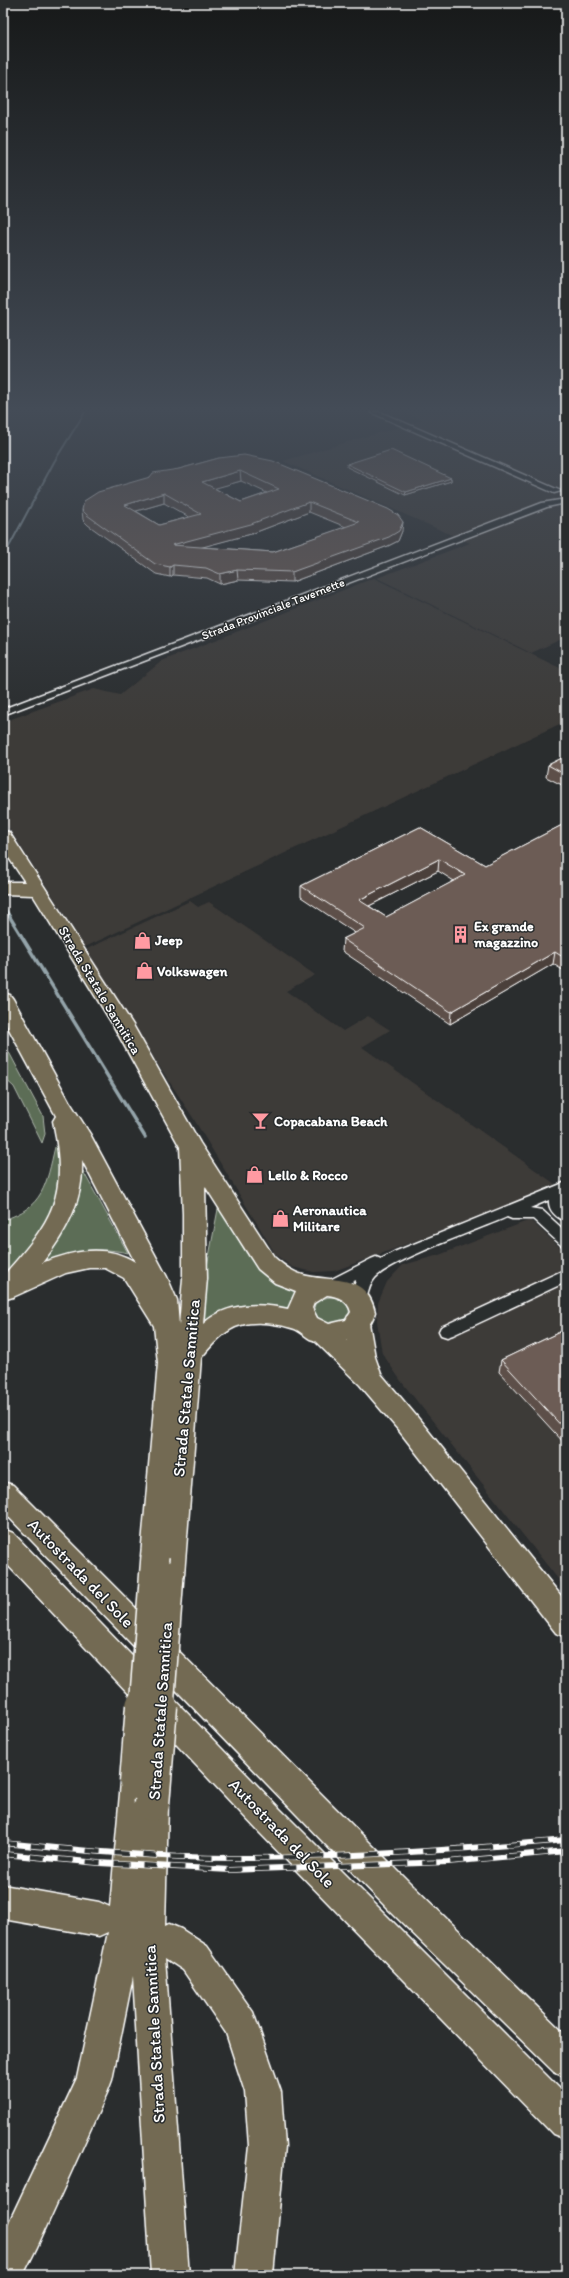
<svg xmlns="http://www.w3.org/2000/svg" width="569" height="2278" viewBox="0 0 569 2278" font-family="Itim,sans-serif">
<style>
.built{fill:#3e3b39}
.green{fill:#5b6d57;stroke:#adb6ab}
.lines{fill:none;stroke-linecap:round;stroke-linejoin:round}
.stream-far1{stroke:#94a4aa;stroke-width:2}
.stream{stroke:#94a4aa;stroke-width:3.5}
.street-casing{stroke:#fff;stroke-width:3}
.primary-casing{stroke:#fff;stroke-width:3}
.highway-casing{stroke:#fff;stroke-width:3}
.street{fill:#2a2d2e;fill-rule:evenodd}
.primary{fill:#736b52;fill-rule:evenodd}
.highway{fill:#736b52;fill-rule:evenodd}
.rail-casing{stroke:#fff;stroke-width:6}
.rail{stroke:#2a2d2e;stroke-width:4.5;stroke-dasharray:14;stroke-linecap:butt}
.primary-bridge-far1-casing{stroke:#fff;stroke-width:30;stroke-linecap:butt}
.primary-bridge-casing{stroke:#fff;stroke-width:37;stroke-linecap:butt}
.primary-bridge-far1{stroke:#736b52;stroke-width:27}
.primary-bridge{stroke:#736b52;stroke-width:34}
.wall{fill:#5d4f48;stroke:#fff;fill-rule:evenodd}
.shaded-wall{fill:#4c403b;stroke:#fff}
.building{fill:#6c5c54;stroke:#fff;fill-rule:evenodd}
.labels{text-anchor:middle;stroke-width:3;stroke-linejoin:round;paint-order:stroke}
.far-street-label{font-size:12px;fill:#fff;stroke:#2a2d2e}
.poi-label{font-size:14px;font-weight:bold;fill:#fff;stroke:#2a2d2e;text-anchor:start}
.street-label{font-size:14px;fill:#fff;stroke:#2a2d2e}
.near-street-label{font-size:17px;fill:#fff;stroke:#2a2d2e}
</style>
<rect width="100%" height="100%" fill="#2a2d2e"/>
<filter id="ink" filterUnits="userSpaceOnUse"><feTurbulence type="fractalNoise" baseFrequency=".025" numOctaves="2"/><feDisplacementMap in="SourceGraphic" scale="8" xChannelSelector="R" yChannelSelector="G"/><feConvolveMatrix kernelMatrix="1 2 1 2 8 2 1 2 1" color-interpolation-filters="sRGB"/></filter>
<g filter="url(#ink)">
<path class="built" d="M405,412H566V637L531,653L377,578L470,543L283,461L423,420Z
M374,578L566,671V721L85,947L3,819V722L94,689L120,695L162,661Z
M190,901L198,907L209,902L315,975L286,991L343,1031L368,1016L390,1030L362,1047L555,1184L491,1213L334,1271L314,1272L292,1267L276,1255L192,1116L115,999L87,949Z
M530,1220L566,1253V1589L401,1381L382,1353L377,1321L378,1303L387,1282L403,1265L439,1255Z"/>
<path class="green" d="M3,1041L43,1116L45,1134L42,1143L14,1087L3,1077Z
M58,1144L62,1165L54,1208L41,1234L24,1255L3,1274V1220C44,1207 46,1185 55,1147Z
M83,1171L128,1253C91,1245 68,1252 35,1268C67,1232 74,1218 83,1171Z
M219,1204C235,1231 250,1271 280,1286C285,1289 292,1290 298,1291L291,1301V1311L201,1329L206,1272Z
M332,1297C343,1299 357,1310 344,1320C322,1336 296,1299 332,1297Z"/>
<g class="lines">
<path class="stream-far1" d="M3,558L54,462L85,412"/>
<path class="stream" d="M3,906L145,1137"/>
<defs>
<path id="street" d="M370,412H380L561,491L554,493Z
M566,499V503L547,507L3,715V709L542,503Z
M566,1182V1197L563,1205L566,1207V1221C556,1218 548,1210 549,1200L530,1208L542,1210L566,1232V1246L561,1245L533,1219H512L507,1217C480,1229 391,1260 375,1278C368,1286 369,1294 364,1303L359,1305L354,1303L351,1299L356,1280L333,1291L328,1289L325,1285L328,1281L371,1259L376,1257L381,1259L394,1252Z
M566,1269V1282L453,1335L447,1337L441,1335L439,1331L441,1327Z"/>
<path id="primary" d="M3,831L9,832L133,1025L200,1143L274,1257C283,1265 292,1272 303,1275C332,1283 366,1272 375,1312C367,1341 336,1348 310,1339C305,1336 300,1331 295,1329C280,1324 257,1320 241,1325C225,1329 211,1346 201,1358L184,1575L180,1584L170,1587L160,1584L156,1575L157,1568L145,1565L141,1556L158,1363L154,1326L124,1278L105,1268H89L66,1273L13,1297L3,1300V1276C53,1220 69,1197 53,1121L56,1116L3,1018V993L10,995L13,999L69,1101L90,1134L167,1277L177,1300L179,1326L183,1278V1214L180,1147L113,1025L33,895L3,894V882H25L3,849ZM82,1160L135,1262C106,1243 72,1251 42,1263C66,1233 84,1200 82,1160ZM205,1186L258,1269L275,1283L296,1291L288,1309C259,1303 227,1302 203,1324L207,1278ZM327,1295C338,1296 348,1300 351,1312L346,1320L329,1324L317,1318L312,1308L314,1303Z
M137,1767L148,1771L153,1782L152,1789L163,1793L168,1804L165,1926L169,1924L181,1929L207,1946L253,2012L281,2092L285,2146L273,2275H235L249,2146L245,2092L226,2033L183,1970L165,1958L189,2275H151L133,1976L112,2080L107,2093L37,2247L23,2275H3V2235L77,2078L108,1932L99,1936L3,1919V1885L99,1902L110,1907L121,1782L126,1771Z"/>
<path id="highway" d="M357,1314L366,1316L369,1323L375,1357L381,1374L418,1418L566,1602V1637L556,1633L400,1432L360,1385L314,1340L311,1333L314,1326C330,1321 336,1331 347,1341L345,1323L348,1316Z
M3,1482L13,1485L411,1884L566,2035V2078L554,2072L387,1908L3,1511Z
M3,1529L13,1533L280,1809L566,2095V2139L553,2134L258,1831L3,1560Z"/>
</defs>
<use href="#street" class="street-casing"/>
<use href="#primary" class="primary-casing"/>
<use href="#highway" class="highway-casing"/>
<use href="#street" class="street"/>
<use href="#primary" class="primary"/>
<use href="#highway" class="highway"/>
<defs>
<path id="rail" d="M3,1843C79,1850 156,1858 232,1858C343,1858 455,1850 566,1840
M3,1854L99,1863L230,1870L448,1862L566,1851"/>
</defs>
<use href="#rail" class="rail-casing"/>
<use href="#rail" class="rail"/>
<defs>
<path id="primary-bridge-far1" d="M143,1707L155,1556
M160,1707L170,1575"/>
<path id="primary-bridge" d="M137,1782L143,1706
M152,1804L160,1706"/>
</defs>
<use href="#primary-bridge-far1" class="primary-bridge-far1-casing"/>
<use href="#primary-bridge" class="primary-bridge-casing"/>
<use href="#primary-bridge-far1" class="primary-bridge-far1"/>
<use href="#primary-bridge" class="primary-bridge"/>
</g>
<path class="wall" d="M219,458L402,531L398,541L388,546L292,582L238,580L220,584L207,578L173,575L170,577L156,574L88,525L83,520L82,510L179,469ZM241,481L267,493L241,502L214,488ZM164,503L189,517L159,525L136,511ZM309,512L346,527L273,552L201,547L251,534Z
M347,464L451,478V481L405,495L347,467Z
M566,756V787L546,777L548,765Z
M566,823V972L553,964L450,1024L342,951L343,939L355,933L301,897V886L420,827L485,865ZM438,871L454,881L386,917L369,906Z
M566,1329V1445L499,1372L501,1360Z"/>
<path class="shaded-wall" d="M240,471L241,481L202,492V482Z
M451,478V481L405,495L406,492Z
M164,493V503L126,514L125,505Z
M309,502V512L251,534L173,555L172,545Z
M403,522L402,531L398,541L388,546L292,582V572Z
M173,565V575L170,577V567Z
M237,570L238,580L220,584V574Z
M439,859L438,871L359,911V900Z
M555,952L553,964L450,1024L451,1012Z"/>
<path class="building" d="M391,450L451,478L406,492L347,464Z
M244,455L273,461L388,509L398,515L403,522L399,531L389,537L292,572L237,570L220,574L206,568L173,565L170,567L155,564L87,515L82,510L84,501L98,492L150,477L153,473L179,469L219,458ZM240,471L279,489L241,502L202,482ZM164,493L201,514L159,525L125,505ZM309,502L359,522L273,552L172,545L251,524Z
M566,756V775L548,765Z
M566,823V959L555,952L451,1012L343,939L365,928L301,886L420,827L485,865ZM439,859L465,875L386,917L359,900Z
M566,1329V1431L501,1360Z"/>
</g>
<linearGradient id="sky" x2="0" y2="1"><stop stop-color="#171919"/><stop offset="0.56" stop-color="#444c57"/><stop offset="1" stop-color="#444c57" stop-opacity="0"/></linearGradient>
<rect width="569" height="731" fill="url(#sky)"/>
<defs>
<symbol id="building-bare" viewBox="-9 -9 18 18"><path d="M-4-6H4V6H1V3H-1V6H-4ZM-2.5-4.3h1.7v1.8h-1.7ZM.8-4.3h1.7v1.8H.8ZM-2.5-1h1.7V.8h-1.7ZM.8-1h1.7V.8H.8Z" fill="#ff9aa2" stroke="#2a2d2e" stroke-width="2.5" paint-order="stroke"/></symbol>
<symbol id="shop-bare" viewBox="-9 -9 18 18"><path d="M-5-2.5h2.3a2.7 3.5 0 0 1 5.4 0H5L5.5 6h-11ZM-1.5-2.5h3a1.5 2.3 0 0 0-3 0Z" fill="#ff9aa2" stroke="#2a2d2e" stroke-width="2.5" paint-order="stroke"/></symbol>
<symbol id="bar-bare" viewBox="-9 -9 18 18"><path d="M-6-5H6L.8 .8V4.5H3.5V6h-7V4.5H-.8V.8Z" fill="#ff9aa2" stroke="#2a2d2e" stroke-width="2.5" paint-order="stroke"/></symbol>
</defs>
<g fill-rule="evenodd">
<use href="#building-bare" x="448" y="922" width="25" height="25"/>
<use href="#shop-bare" x="130" y="928" width="25" height="25"/>
<use href="#shop-bare" x="132" y="958" width="25" height="25"/>
<use href="#bar-bare" x="248" y="1108" width="25" height="25"/>
<use href="#shop-bare" x="242" y="1162" width="25" height="25"/>
<use href="#shop-bare" x="268" y="1206" width="25" height="25"/>
</g>
<g class="labels">
<g class="far-street-label">
<text transform="translate(273 609) rotate(-21)" y="4">Strada Provinciale Tavernette</text>
</g>
<g class="poi-label">
<text x="474" y="931">Ex grande<tspan x="474" dy="16">magazzino</tspan></text>
<text x="155" y="945">Jeep</text>
<text x="157" y="976">Volkswagen</text>
<text x="274" y="1126">Copacabana Beach</text>
<text x="268" y="1180">Lello &amp; Rocco</text>
<text x="293" y="1215">Aeronautica<tspan x="293" dy="16">Militare</tspan></text>
</g>
<g class="street-label">
<text transform="translate(100 990) rotate(59)" y="5">Strada Statale Sannitica</text>
</g>
<g class="near-street-label">
<text transform="translate(186 1388) rotate(-85)" y="6">Strada Statale Sannitica</text>
<text transform="translate(81 1573) rotate(46)" y="6">Autostrada del Sole</text>
<text transform="translate(160 1711) rotate(-86)" y="6">Strada Statale Sannitica</text>
<text transform="translate(282 1833) rotate(46)" y="6">Autostrada del Sole</text>
<text transform="translate(154 2034) rotate(-93)" y="6">Strada Statale Sannitica</text>
</g>
</g>
<rect width="569" height="2278" fill="none" stroke="#2a2d2e" stroke-width="16"/>
<rect x="8" y="8" width="553" height="2262" fill="none" stroke="#fff" stroke-width="1.5" filter="url(#ink)"/>
</svg>
